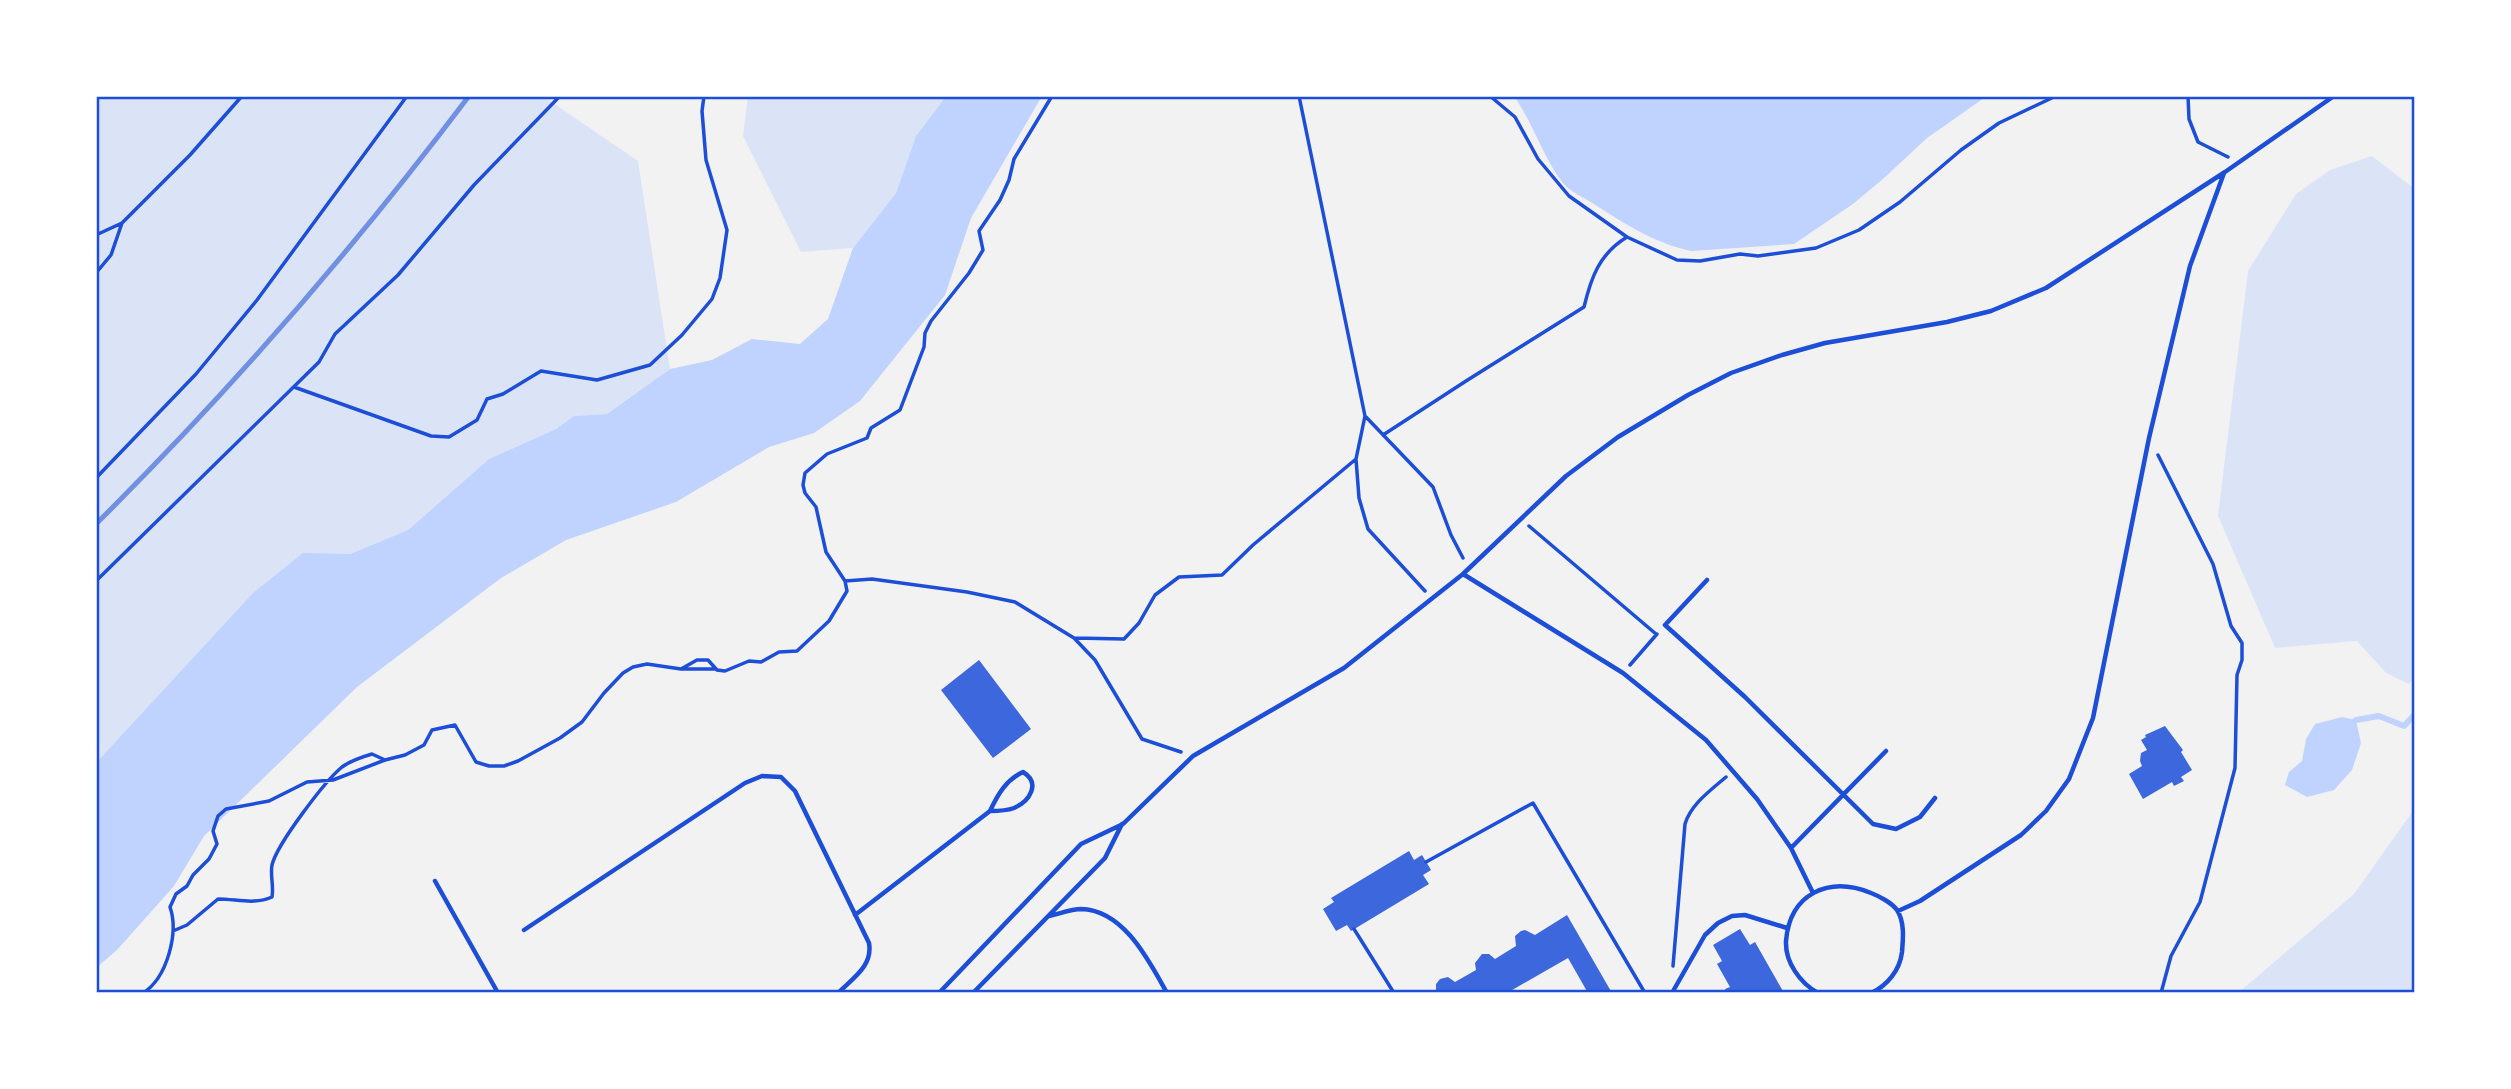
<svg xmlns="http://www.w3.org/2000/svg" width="2511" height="1089" viewBox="0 0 2511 1089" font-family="'Public Sans',sans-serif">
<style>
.green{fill:#dbe4f7}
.water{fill:#bfd3fe}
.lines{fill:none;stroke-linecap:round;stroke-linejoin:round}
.stream{stroke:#bfd3fe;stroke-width:6}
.building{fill:#3d67dc}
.path{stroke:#1d4ed8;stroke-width:3.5}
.service{stroke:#1d4ed8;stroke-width:4.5}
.rail{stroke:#7290e2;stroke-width:5}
.neatline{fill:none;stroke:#1d4ed8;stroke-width:2.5}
</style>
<rect width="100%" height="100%" fill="#f2f2f2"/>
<path class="green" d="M96,96H543L638,161L670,369L607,414L574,416L556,429L489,459L408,530L350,554H303L96,763Z
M748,96H946L916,136L896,193L853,248L801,252L743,136Z
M2372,156L2415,189V676L2409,684L2386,673L2357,641L2275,648L2218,516L2248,271L2296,194L2330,170Z
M2415,808V993H2238L2354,894Z"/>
<path class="water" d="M946,96H1042L971,218L945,295L860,401L814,433L769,447L676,502L566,540L501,578L357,687L204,836L174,886L117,950L96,968V763L253,593L303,553L350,554L408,530L489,459L556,429L574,416L607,414L670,369L712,360L752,339L800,344L828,319L853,248L896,193L916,136Z
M1514,96H1987L1927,138L1883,179L1853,204L1794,244L1691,251C1654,243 1625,224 1594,204C1583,197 1570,192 1562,182C1543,157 1533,123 1514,96Z
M2342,717L2356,720L2361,743L2352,770L2334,790L2307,797L2285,785L2289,772L2302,761L2306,739L2315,724Z"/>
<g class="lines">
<path class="stream" d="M2356,720L2379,716L2404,726L2415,714"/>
</g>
<path class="building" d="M979,660L1031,729L993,758L941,690Z
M2165,726L2183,750L2181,752L2192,770L2181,777L2184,781L2174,786L2172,782L2143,799L2129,774L2142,766L2140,761L2141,753L2147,750L2141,740L2146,737L2145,735Z
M1409,851L1414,860L1422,855L1431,870L1423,875L1429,884L1351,931L1347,925L1336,931L1323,909L1334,902L1331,898Z
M1567,915L1612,993H1588L1568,958L1507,993H1436V984L1440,979L1448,977L1455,982L1476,970L1475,963L1482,954H1489L1495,959L1516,946L1515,936L1521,931L1525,930L1535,935Z
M1740,929L1750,945L1755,942L1784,993H1727L1725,989L1730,987L1717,964L1722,961L1713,945Z"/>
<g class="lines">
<path class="path" d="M1299,96L1365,416L1356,459L1359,498L1368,529L1425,591
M1490,96L1515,117L1538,159L1569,196L1627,237L1677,260L1700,261L1740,254L1758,256L1816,248L1859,230L1900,202L1961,150L1999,123L2056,96
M2188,96L2189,119L2198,142L2228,157
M96,235L122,223
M96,273L111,255L122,223L190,155L242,96
M294,387L431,436L449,437L477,420L487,399L503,394L541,371L597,380L650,365L682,335L712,299L720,278L727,230L706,160L702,111L704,96
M1366,417L1433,487L1451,535L1463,558
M1383,435L1466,381L1584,307C1591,278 1599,254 1627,237
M2158,455L2213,564L2231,626L2242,643V660L2237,675L2235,768L2200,902L2171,956L2161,993
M96,478L196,374L257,300L407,96
M1529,526L1656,634
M96,581L319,362L335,334L398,275L474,185L560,96
M845,581L872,579L967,592L1015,602L1074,638L1095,660L1142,739L1181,752
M1074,638L1124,639L1139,623L1155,595L1179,577L1222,575L1253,545L1356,459
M1630,665L1657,634
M681,669H715
M1426,862L1533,803L1645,993
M1354,929L1394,993
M173,931L187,925L218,899C237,899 254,905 272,897C274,886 270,875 272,865C277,844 325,781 342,767C350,761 362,757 372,754L385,760
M1673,966L1685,824C1691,804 1711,790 1726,777
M143,993C167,978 179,933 170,907L176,894L187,886L193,875L209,859L217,844L213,831L218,816L226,809L269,801L307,782L333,780L385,760L405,755L424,745L432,730L455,725L476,762L489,766H504L518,761L560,738L582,722L604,693L623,673L633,667L647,664L681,669L697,660H708L717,670L725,671L749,661L761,662L779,652L797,651L829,621L847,591L845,581L826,552L816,507L805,493L803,485L805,473L827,454L867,438L871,428L900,410L924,347L925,333L931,321L969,273L983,250L979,231L1000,200L1009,180L1014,159L1052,96"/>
<path class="service" d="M1463,574L1623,673L1706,740L1757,799L1791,848L1813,893
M1707,580L1665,625L1745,697L1873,824L1896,829L1920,817L1935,798
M1791,848L1886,751
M435,881L498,993
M1898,911L1920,901L2021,835L2046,811L2069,779L2093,718L2149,438L2190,266L2224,173
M855,915L990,811C998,794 1006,780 1023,772C1041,783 1030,801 1014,808C1006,811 998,811 990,811
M1049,916C1059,914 1071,909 1081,909C1124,910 1149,961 1167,993
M524,930L745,783L762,776L781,777L795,791L869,943C873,966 853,978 838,993
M939,993L1081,844L1123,824L1193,756L1344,668L1463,574L1566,476L1618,437L1688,395L1731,373L1782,355L1825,343L1947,322L1991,311L2046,288L2225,172L2334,96
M973,993L1105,858L1122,824
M1672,993L1705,935L1718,923L1732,916L1745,915L1787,928
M1818,993C1800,983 1785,962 1786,941C1790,893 1829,876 1871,893C1879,896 1892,903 1897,910C1905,922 1903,940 1902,952C1900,970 1887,986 1871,993"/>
<path class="rail" d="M96,524C230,391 355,247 469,96"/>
</g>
<rect width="2511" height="1089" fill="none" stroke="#ffffff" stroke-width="196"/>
<rect x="98" y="98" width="2315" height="893" class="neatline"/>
</svg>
